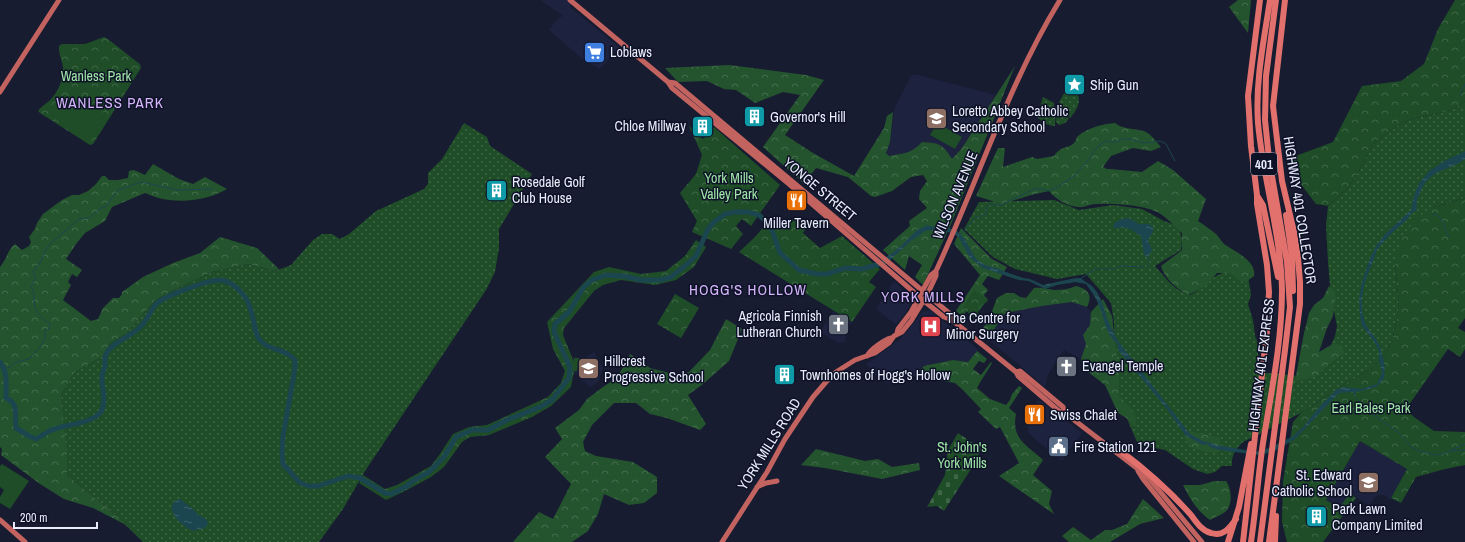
<svg xmlns="http://www.w3.org/2000/svg" width="1465" height="542" viewBox="0 0 1465 542" font-family="'Archivo Narrow',sans-serif">
<style>
.built{fill:#1d223e}
.grass{fill:url(#grass-dots)}
.forest{fill:url(#forest-crowns)}
.cemetery{fill:url(#cemetery-stones)}
.park{fill:url(#park-crowns)}
.pitch{fill:#1e4d27}
.water{fill:url(#water-ripples)}
.lines{fill:none;stroke-linecap:round;stroke-linejoin:round}
.stream{stroke:#1b464f;stroke-width:1}
.river{stroke:#1b464f;stroke-width:5}
.major{stroke:#c26360;stroke-width:5}
.highway{stroke:#e2706c;stroke-width:6}
.labels{text-anchor:middle;stroke-width:3;stroke-linejoin:round;paint-order:stroke}
.shield{fill:#0e1227;stroke:#a7abbb;stroke-width:1}
.shield-label{font-size:13px;font-weight:bold;fill:#e8ecfb}
.poi-label{font-size:14px;fill:#e8ecfb;stroke:#0e1227;text-anchor:start}
.park-label{font-size:14px;fill:#a0e7a8;stroke:#0e1227}
.street-label{font-size:14px;fill:#e8ecfb;stroke:#0e1227}
.neighbourhood-label{font-size:15px;letter-spacing:1px;fill:#d5b5fa;stroke:#0e1227}
</style>
<defs>
<pattern id="grass-dots" width="8" height="8" patternUnits="userSpaceOnUse"><rect width="8" height="8" fill="#1e4d27"/><path d="M2 2h.1M6 6h.1" fill="none" stroke="#3f6747" stroke-width="1.8" stroke-linecap="round"/></pattern>
<pattern id="forest-crowns" width="20" height="18" patternUnits="userSpaceOnUse"><rect width="20" height="18" fill="#24542d"/><path d="M2 6a3 3 0 1 1 6 0M12 15a3 3 0 1 1 6 0" fill="none" stroke="#446d4c"/></pattern>
<pattern id="cemetery-stones" width="16" height="16" patternUnits="userSpaceOnUse"><rect width="16" height="16" fill="#1e4d27"/><path d="M2 7V4a2 2 0 0 1 4 0v3zM10 15v-3a2 2 0 0 1 4 0v3z" fill="#3f6747"/></pattern>
<pattern id="park-crowns" width="20" height="18" patternUnits="userSpaceOnUse"><rect width="20" height="18" fill="#1e4d27"/><path d="M2 6a3 3 0 1 1 6 0M12 15a3 3 0 1 1 6 0" fill="none" stroke="#3f6747"/></pattern>
<pattern id="water-ripples" width="26" height="14" patternUnits="userSpaceOnUse"><rect width="26" height="14" fill="#1b464f"/><path d="M2 4q2-2 4 0t4 0M15 11q2-2 4 0t4 0" fill="none" stroke="#3c6169"/></pattern>
</defs>
<rect width="100%" height="100%" fill="#171c31"/>
<path class="built" d="M540,0H572L570,7L619,47L600,69L581,58L549,30L558,18L563,16Z
M914,74L996,95L962,148L952,159L927,143L922,142L916,149L905,154L889,156L886,153L890,142L894,109L911,76Z
M894,281L914,300L901,319L895,324L876,309Z
M1072,302L1087,307L1091,312L1090,325L1083,335L1087,344L1081,359L1064,350L1048,375L1045,387L988,339L1004,314L1042,306Z
M930,310L978,349L977,351L968,362L953,360L924,366L915,376L887,383L876,376L866,364L899,340L909,329L923,311Z
M833,311L852,322L845,335L846,342L838,343L820,332Z
M594,352L602,366V372L598,381L594,385L590,387L574,373L572,357L584,358Z
M1039,400L1082,433L1062,461L1037,441L1028,432L1027,420L1037,401Z
M1360,441L1407,469L1390,500L1385,495H1379L1375,497L1369,506L1350,493L1339,509L1326,500Z"/>
<path class="grass" d="M1066,90L1076,92C1083,101 1076,111 1070,118L1059,107L1061,105L1059,102Z
M1043,97L1054,103V106L1056,108L1055,126C1048,126 1041,122 1037,116Z
M1465,101V198L1434,207L1395,261L1399,307L1393,337L1387,352L1371,369L1343,385L1301,413L1243,442C1236,449 1231,455 1232,466H1222L1215,472L1207,474L1193,469L1165,450L1145,446L1137,442L1112,384L1115,356L1114,322L1111,303L1086,274L1057,279L1015,269L993,257L964,229L979,202L1054,200L1079,210L1113,205L1142,209L1164,221L1179,226L1182,240L1181,250L1155,266C1166,278 1174,291 1190,295C1200,290 1207,282 1216,276C1225,271 1236,270 1247,269L1251,295L1248,304L1253,320L1255,336L1257,341L1259,363L1256,372L1300,376L1326,356L1335,336L1337,326L1331,297L1328,262L1326,226L1328,206L1347,189L1359,171L1373,144L1390,131L1404,122L1412,119L1452,110Z
M1059,107L1069,119L1065,123L1059,125L1056,122L1057,108Z
M464,123L487,137L490,146L532,174L499,229V248L495,272L486,290L365,471L343,509L319,542H143L112,512L67,475L61,395L74,373L103,356L110,343L126,334L155,300L168,293L212,272L248,264L275,271L291,265L313,240L322,234H332L340,239L349,234L376,211L424,189L428,184V173L442,159Z"/>
<path class="forest" d="M1238,0H1251L1248,33L1229,7Z
M729,65L806,75L824,80L785,135L813,153L854,176L884,128L887,116L893,112L890,142L886,153L889,156C904,153 911,154 922,142C939,143 943,144 952,159L962,148L1015,66L952,222L923,285L915,277L922,265L909,256L905,270L883,250L910,226L909,221L927,208L919,199L920,191L927,181L923,175L911,177L892,191L875,197L871,196L848,177L816,168L804,184L763,147L800,95L783,92L755,103L736,90L724,89L707,81L678,82L665,68Z
M1115,123C1124,131 1140,127 1149,134C1154,138 1157,143 1161,147L1151,151L1133,148L1111,156L1103,167L1107,169H1110L1142,172L1158,161L1173,170L1206,199L1198,221C1204,225 1210,229 1216,234C1219,237 1221,241 1224,244C1234,251 1257,261 1254,276L1246,282H1242L1230,273H1217L1206,286L1188,295C1177,289 1164,278 1161,266L1182,250V233C1175,226 1167,218 1159,213C1145,205 1112,203 1096,204C1090,204 1084,208 1078,207C1066,206 1056,199 1049,191L1031,195L1002,204L976,196L998,148H1005L1003,167L1032,157L1037,159L1054,156C1062,145 1068,149 1074,143C1076,141 1076,139 1077,137C1086,128 1103,124 1115,123Z
M153,164L179,179L193,184L205,177L227,189C208,200 184,203 163,199C157,198 151,195 145,193L112,207L105,221L85,233L76,244L66,259L82,270L77,277L72,274L68,282L71,285L63,300L91,321L98,319L103,308L113,298H119L122,294V292L143,277L173,263L200,253L220,237L257,248L279,269L275,271L248,264L212,272L168,293L155,300L126,334L110,343L103,356L74,373L61,395L67,453V475L112,512L126,525L93,508L64,499L40,484L1,455L2,449L0,447V267C7,259 8,249 15,244L22,250L29,246L31,242L29,237L35,229L37,223L43,214L62,200L72,195H79L88,191L96,184L102,176H105L109,180H118L128,178L129,171L134,170L145,175Z
M961,228L992,259L1007,267L999,280L988,276L982,284L988,290L984,295L987,300L979,311L972,306L962,316L956,311L980,275L954,244Z
M1076,286C1088,289 1093,295 1087,307L1072,302L1042,306L1011,312L1004,314L988,339L980,333L989,319L997,298L1006,293H1014L1020,297L1026,298L1034,288C1041,287 1047,289 1054,290C1062,290 1069,289 1076,286Z
M1329,286L1334,291L1336,298L1335,299L1333,316L1327,328L1319,352L1333,344L1342,345V349L1345,353L1334,360L1314,377L1295,381L1304,333L1309,313L1314,305L1323,298Z
M1103,299L1112,316L1119,375V396L1135,413L1136,425L1134,426L1128,419L1118,413L1105,385L1083,368L1081,359L1086,344L1083,335L1090,325L1091,312Z
M726,319L742,329L729,361L703,384L688,395L706,424L700,430L667,418L650,414L636,403H614L592,425L583,442L585,451L596,456L633,462L657,477V493L644,503L629,505L604,494L598,514L588,531L572,542H513L539,512L553,519L571,484L545,457L562,439L555,428L579,410L587,399L603,387L617,378L630,354L650,368L677,375L689,372L710,350Z
M977,351L987,359L984,363L979,361L973,369L981,375L991,362L992,363C988,371 981,379 977,388L990,399L1006,405L1010,400L1012,394L1019,386L1022,388L1009,408L1016,414C1011,439 1027,445 1043,460L1033,475L1052,491L1049,504L1054,514L999,476L1019,463L1000,427L996,429L978,412L981,409L962,389L955,383L915,376L924,366L953,360L968,362Z
M1191,431C1198,434 1197,432 1203,434C1209,435 1213,437 1219,437L1221,444L1217,453C1204,452 1189,451 1184,437Z
M816,449L865,461L878,459L892,467L919,463L920,470L882,479L825,468L801,465Z
M1215,481H1226C1231,488 1233,502 1227,510C1224,514 1215,517 1210,520C1197,511 1190,499 1183,485H1200Z
M1143,499L1164,518L1140,524L1110,542H1069L1062,536L1073,527L1091,540L1105,530H1112L1127,524Z"/>
<path class="cemetery" d="M958,433L971,442L982,447L973,466L944,511L937,506L927,507L945,475L948,450Z"/>
<path class="park" d="M1455,0H1465V101L1452,110L1412,119L1404,122L1390,131L1373,144L1359,171L1347,189L1328,206L1316,204L1290,170L1289,165L1293,157L1333,142L1362,86L1401,81L1424,64L1438,29Z
M104,37C108,38 134,60 140,64L141,68L93,144L90,145L40,113L38,111C41,107 44,105 48,102C57,94 62,83 63,71C64,63 58,54 59,46L62,44H85Z
M689,126L703,139L714,127L780,185L751,226L742,219L736,226L743,234L731,249L692,232L697,221L680,193L696,174L702,155Z
M1465,198V318L1458,328L1465,332V349L1460,357L1448,349L1406,409L1414,417L1434,431L1465,432V465L1445,469L1416,477L1401,503L1391,498L1407,469L1360,441L1326,500L1339,508L1350,493L1356,498L1323,542H1287L1282,522L1283,481L1293,422L1301,413L1343,385L1371,369L1387,352L1393,337L1399,307L1395,261L1402,239L1416,218L1434,207Z
M797,216L807,226L803,233L820,248L842,236L880,269L869,282L876,287L852,322L739,252L755,237L772,217L777,218L786,227Z
M696,240L706,247L694,267L676,280L655,285L621,280L603,285L594,291L564,328L563,335L574,362V358H579L577,371H574L571,387L551,406L532,417L489,435L470,437L462,442L444,467L431,477L403,492L386,500L359,483L363,475L385,489L397,485L431,466L440,454L453,434L469,427L487,425L548,397L561,383L565,371L553,349L547,322L594,272L609,267L641,274L666,271L685,256Z
M974,290L988,299L987,302L978,306V315L975,318L968,313L969,310L967,312L962,309Z
M675,294L699,308L681,338L657,324Z"/>
<path class="pitch" d="M76,93L104,111L102,113L107,116L91,141L56,120L74,94Z
M937,123L962,137L955,149L930,135Z
M1465,236V253L1462,254L1455,242Z
M2,464L29,481L10,509L0,503V497L4,490L0,487V466Z"/>
<path class="water" d="M1465,153V159C1448,172 1429,168 1420,193C1419,195 1418,197 1417,199C1416,203 1418,207 1416,211L1412,212C1409,220 1399,226 1393,232C1388,237 1381,244 1377,250C1375,255 1374,260 1372,264C1369,271 1366,278 1364,286C1361,298 1361,314 1366,325C1369,331 1375,336 1378,343C1381,347 1381,352 1383,357C1389,384 1380,388 1355,392L1356,400L1353,392L1340,393L1337,395L1295,439L1273,452L1258,455L1243,453L1219,450L1210,447L1207,444L1203,445L1199,443L1185,435L1167,409L1118,350L1117,343C1106,336 1104,317 1099,306C1096,297 1091,291 1086,284L1075,282L1057,285L1045,289L1029,281L1019,280L983,268L970,258L958,236L941,229L925,231L917,237L912,240L888,262L884,265H876L901,246L918,229L922,228L926,225L935,227L940,226L956,230L964,238L976,259L985,265L999,269L1003,271L1023,278L1030,279L1043,285L1076,278H1080L1092,286L1097,292L1102,302L1108,321L1118,341L1190,434L1203,441L1217,445L1256,452L1269,448L1292,437L1303,427L1321,405L1336,390L1344,387L1361,389L1377,384L1382,373L1379,360V351L1375,343L1362,326L1360,316L1359,298L1362,282L1370,258L1376,246L1385,234L1411,210L1414,195L1420,182L1430,170L1437,169L1453,158L1461,157Z
M1127,218L1133,220L1139,224H1149L1153,227V232L1148,240L1152,250L1148,257H1146C1141,250 1144,242 1140,235C1136,234 1135,232 1132,230C1127,227 1120,227 1115,228L1113,227C1114,221 1121,219 1127,218Z
M180,499C187,505 194,508 199,516C203,516 207,519 208,523L206,527H204V529H197L195,531C186,530 165,512 174,502C175,501 179,499 180,499Z"/>
<g class="lines">
<path class="stream" d="M1460,95L1465,84
M1433,214C1443,215 1444,229 1449,237
M961,234L975,218L987,214L986,208L989,205H1001L1034,189H1043L1048,191L1058,187L1075,175L1091,157L1094,150L1105,141L1116,142L1123,139H1130L1144,143L1160,141L1166,144L1175,161
M1148,257L1149,262
M1146,267L1149,264
M1118,268L1120,266L1143,267
M1101,269H1116
M1080,279L1095,269H1099
M4,369L10,367L16,362L29,359L40,347L45,340V331L49,329L50,324C43,319 35,313 34,303C34,297 35,293 31,287L36,277L33,272L40,263L46,249L51,243L79,219L89,218L101,208L105,207L118,190L141,182L178,190L213,189
M1357,399L1368,411L1399,433L1409,445L1416,450L1436,455L1443,454L1465,444
M1451,451L1465,450"/>
<path class="river" d="M1431,173L1444,164L1465,154
M0,362C8,372 6,386 6,398C20,404 14,416 16,428L29,436L36,439C42,436 46,432 52,430C63,425 92,423 100,413C108,402 101,387 102,375C103,372 104,369 105,366C105,363 105,360 105,357C109,342 132,338 143,324C148,318 151,310 156,304C165,296 209,279 221,280C230,281 239,289 245,297C255,311 252,328 259,339C267,351 284,347 295,360V368L283,436L282,454L283,464L299,482L308,486H318L348,476L360,478L385,493L391,494L407,486L413,481L429,472L444,457L456,437L472,430H488L507,420L540,407L552,400L569,378L570,367L554,332L555,324L569,312L583,288L592,280L606,275L624,276L641,280H660L671,277L686,265L696,256L708,229L714,222L725,214L735,212H748L759,215L770,225L780,253L799,270L817,274H827L845,268L862,269L883,263"/>
<path class="major" d="M570,0L668,82L672,88L789,184L924,301L944,317L952,320L1016,372L1018,376L1060,412L1065,413L1147,476L1202,542
M668,82L675,83L949,313L952,320
M0,92L59,0
M897,333L898,329L911,312L931,275L936,271C978,181 1008,85 1060,0
M867,356C871,349 884,340 891,338
M1016,372L1020,371L1063,407L1065,413
M1138,471L1143,479L1194,542
M757,487L766,483L777,481
M0,520L25,542
M722,542L767,472L785,439L813,397L826,382L836,372L855,360L875,353L889,343L894,336L902,332L911,321L927,295L936,276V271"/>
<path class="highway" d="M1258,197L1263,205L1278,277
M1286,215L1292,256L1293,291
M1112,449H1118C1145,469 1168,489 1191,515C1196,522 1202,531 1211,533C1223,537 1230,528 1236,519
M1228,542L1239,507L1251,444
M1243,542L1267,330L1269,292L1267,265L1257,204V195L1251,146L1248,96L1260,0
M1251,542C1256,509 1258,476 1263,443C1271,393 1282,342 1282,290C1281,234 1263,179 1258,123C1255,82 1264,40 1270,0
M1260,542L1285,350L1290,307L1287,262L1269,159L1265,120L1266,76L1276,0
M1269,542L1300,304V282L1298,258L1294,232L1282,181L1273,106L1285,0
M1275,542L1276,516"/>
</g>
<defs>
<symbol id="supermarket-square" viewBox="-11 -11 22 22"><rect x="-9" y="-9" width="18" height="18" rx="4" fill="#3f7fe0" stroke="#0e1227"/><path d="M-6-5.5h2.5l.6 2H6L4.5 2H-2.5L-4.4-4H-6ZM-1.5 3.2a1.3 1.3 0 1 0 .1 0ZM3 3.2a1.3 1.3 0 1 0 .1 0Z" fill="#fff"/></symbol>
<symbol id="sight-square" viewBox="-11 -11 22 22"><rect x="-9" y="-9" width="18" height="18" rx="4" fill="#0f9aa8" stroke="#0e1227"/><path d="M0-6L1.8-2.2L6-1.7L2.9 1.2L3.7 5.4L0 3.3L-3.7 5.4L-2.9 1.2L-6-1.7L-1.8-2.2Z" fill="#fff"/></symbol>
<symbol id="building-square" viewBox="-11 -11 22 22"><rect x="-9" y="-9" width="18" height="18" rx="4" fill="#0f9aa8" stroke="#0e1227"/><path d="M-4-6H4V6H1V3H-1V6H-4ZM-2.5-4.3h1.7v1.8h-1.7ZM.8-4.3h1.7v1.8H.8ZM-2.5-1h1.7V.8h-1.7ZM.8-1h1.7V.8H.8Z" fill="#fff"/></symbol>
<symbol id="school-square" viewBox="-11 -11 22 22"><rect x="-9" y="-9" width="18" height="18" rx="4" fill="#8d6e63" stroke="#0e1227"/><path d="M0-5L7-2L0 1L-7-2ZM-4 1L0 2.5L4 1V4Q0 6-4 4Z" fill="#fff"/></symbol>
<symbol id="restaurant-square" viewBox="-11 -11 22 22"><rect x="-9" y="-9" width="18" height="18" rx="4" fill="#e8710a" stroke="#0e1227"/><path d="M-5-6h1v4h1v-4h1v4h1v-4h1v5L-1.5 .5V6h-2V.5L-5-1ZM5-6V6H3V1.5H1.5Q1.5-4 5-6Z" fill="#fff"/></symbol>
<symbol id="church-square" viewBox="-11 -11 22 22"><rect x="-9" y="-9" width="18" height="18" rx="4" fill="#6b7280" stroke="#0e1227"/><path d="M-1.2-6h2.4v3.5h3.3v2.4h-3.3V6h-2.4V-.1h-3.3v-2.4h3.3Z" fill="#fff"/></symbol>
<symbol id="hospital-square" viewBox="-11 -11 22 22"><rect x="-9" y="-9" width="18" height="18" rx="4" fill="#e0444e" stroke="#0e1227"/><path d="M-5-5h3v3.5h4V-5h3V5h-3V1.5h-4V5h-3Z" fill="#fff"/></symbol>
<symbol id="civic-square" viewBox="-11 -11 22 22"><rect x="-9" y="-9" width="18" height="18" rx="4" fill="#5c6f8a" stroke="#0e1227"/><path d="M-.6-6.5H3V-4.5H.6V-3L4-1V1h2V6H-6V1h2V-1L-.6-3ZM-1.2 2.5V6h2.4V2.5Z" fill="#fff"/></symbol>
</defs>
<g fill-rule="evenodd">
<use href="#supermarket-square" x="582" y="40" width="25" height="25"/>
<use href="#sight-square" x="1062" y="72" width="25" height="25"/>
<use href="#building-square" x="742" y="104" width="25" height="25"/>
<use href="#school-square" x="924" y="106" width="25" height="25"/>
<use href="#building-square" x="690" y="114" width="25" height="25"/>
<use href="#building-square" x="484" y="178" width="25" height="25"/>
<use href="#restaurant-square" x="784" y="188" width="25" height="25"/>
<use href="#church-square" x="826" y="312" width="25" height="25"/>
<use href="#hospital-square" x="918" y="314" width="25" height="25"/>
<use href="#church-square" x="1054" y="354" width="25" height="25"/>
<use href="#school-square" x="576" y="356" width="25" height="25"/>
<use href="#building-square" x="772" y="362" width="25" height="25"/>
<use href="#restaurant-square" x="1022" y="402" width="25" height="25"/>
<use href="#civic-square" x="1046" y="434" width="25" height="25"/>
<use href="#school-square" x="1356" y="470" width="25" height="25"/>
<use href="#building-square" x="1304" y="504" width="25" height="25"/>
</g>
<g class="labels">
<rect class="shield" x="1251" y="153" width="26" height="22" rx="3"/>
<g class="shield-label">
<text x="1264" y="169">401</text>
</g>
<g class="poi-label">
<text x="610" y="57">Loblaws</text>
<text x="1090" y="90">Ship Gun</text>
<text x="952" y="116">Loretto Abbey Catholic<tspan x="952" dy="16">Secondary School</tspan></text>
<text x="770" y="122">Governor's Hill</text>
<text x="686" y="131" text-anchor="end">Chloe Millway</text>
<text x="512" y="187">Rosedale Golf<tspan x="512" dy="16">Club House</tspan></text>
<text x="796" y="228" text-anchor="middle">Miller Tavern</text>
<text x="822" y="321" text-anchor="end">Agricola Finnish<tspan x="822" dy="16">Lutheran Church</tspan></text>
<text x="946" y="323">The Centre for<tspan x="946" dy="16">Minor Surgery</tspan></text>
<text x="604" y="366">Hillcrest<tspan x="604" dy="16">Progressive School</tspan></text>
<text x="1082" y="371">Evangel Temple</text>
<text x="800" y="380">Townhomes of Hogg's Hollow</text>
<text x="1050" y="420">Swiss Chalet</text>
<text x="1074" y="452">Fire Station 121</text>
<text x="1352" y="480" text-anchor="end">St. Edward<tspan x="1352" dy="16">Catholic School</tspan></text>
<text x="1332" y="514">Park Lawn<tspan x="1332" dy="16">Company Limited</tspan></text>
</g>
<g class="park-label">
<text x="96" y="81">Wanless Park</text>
<text x="729" y="183">York Mills<tspan x="729" dy="16">Valley Park</tspan></text>
<text x="1371" y="413">Earl Bales Park</text>
<text x="962" y="452">St. John's<tspan x="962" dy="16">York Mills</tspan></text>
</g>
<g class="street-label">
<text transform="translate(820 189) rotate(40)" y="5">YONGE STREET</text>
<text transform="translate(955 195) rotate(-67)" y="5">WILSON AVENUE</text>
<text transform="translate(1300 210) rotate(81)" y="5">HIGHWAY 401 COLLECTOR</text>
<text transform="translate(1261 365) rotate(-83)" y="5">HIGHWAY 401 EXPRESS</text>
<text transform="translate(769 444) rotate(-58)" y="5">YORK MILLS ROAD</text>
</g>
<g class="neighbourhood-label">
<text x="110" y="108">WANLESS PARK</text>
<text x="748" y="295">HOGG'S HOLLOW</text>
<text x="923" y="302">YORK MILLS</text>
</g>
</g>
<path d="M14 522v6h83v-6" fill="none" stroke="#e8ecfb" stroke-width="2"/>
<text x="20" y="522" font-size="12" fill="#e8ecfb" stroke="#0e1227" stroke-width="3" paint-order="stroke">200 m</text>
</svg>
